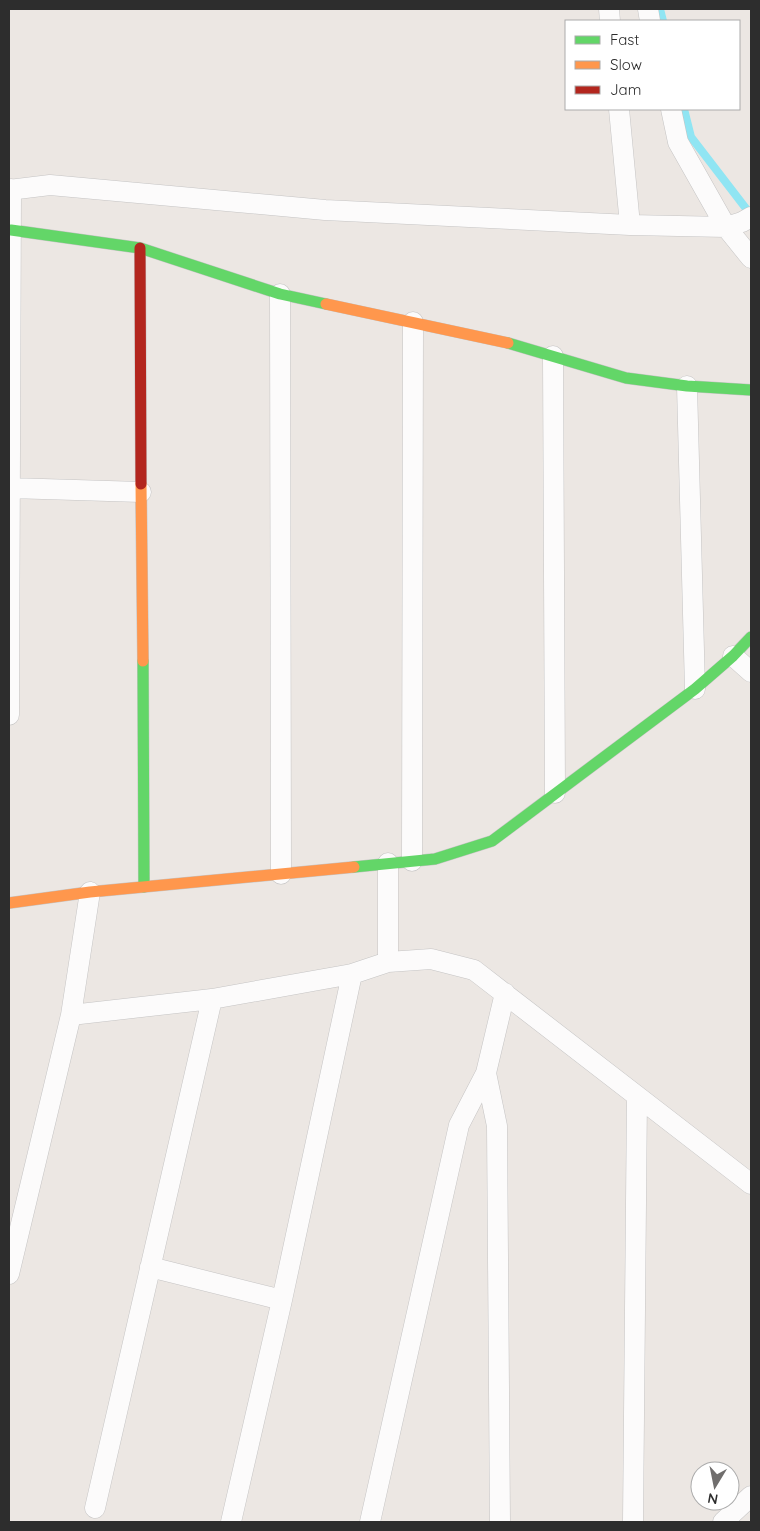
<svg xmlns="http://www.w3.org/2000/svg" width="760" height="1531" viewBox="0 0 760 1531" font-family="Quicksand,sans-serif">
<style>
.lines{fill:none;stroke-linecap:round;stroke-linejoin:round}
.stream{stroke:#90e5f3;stroke-width:8}
.street-casing{stroke:#c5c4c4;stroke-width:21}
.fast-casing{stroke:#c5c4c4;stroke-width:12}
.slow-casing{stroke:#c5c4c4;stroke-width:12}
.jam-casing{stroke:#c5c4c4;stroke-width:12}
.street{stroke:#fcfbfb;stroke-width:20}
.fast{stroke:#63d668;stroke-width:11}
.slow{stroke:#ff974d;stroke-width:11}
.jam{stroke:#b3261e;stroke-width:11}
</style>
<rect width="100%" height="100%" fill="#ece7e3"/>
<g class="lines">
<path class="stream" d="M660,9L663,21
M684,109L691,137L751,215"/>
<defs>
<path id="street" d="M609,9L610,21
M648,9L650,21
M619,109L630,225
M671,109L678,142L726,227L751,258
M9,190L50,185L325,210L630,225L726,227L742,222L751,217
M280,294L281,874
M553,356L555,793
M687,386L695,689
M10,488L141,492
M733,656L751,672
M9,715L11,189
M412,861L413,322
M388,863V962
M71,1015L212,999L352,974L388,962L431,959L474,970L751,1184
M486,1073L497,1126L500,1522
M150,1267L282,1300
M9,1274L71,1015L90,892
M95,1508L212,999
M231,1522L282,1300L352,974
M370,1522L459,1125L486,1073L505,993
M633,1522L637,1096
M723,1522L751,1496"/>
<path id="fast" d="M11,230L140,248L280,294L326,304
M508,343L626,378L687,386L751,390
M143,661L144,887
M354,867L435,859L492,841L695,689L733,656L751,637"/>
<path id="slow" d="M326,304L508,343
M141,484L143,661
M9,903L90,892L354,867"/>
<path id="jam" d="M140,248L141,484"/>
</defs>
<use href="#street" class="street-casing"/>
<use href="#fast" class="fast-casing"/>
<use href="#slow" class="slow-casing"/>
<use href="#jam" class="jam-casing"/>
<use href="#street" class="street"/>
<use href="#fast" class="fast"/>
<use href="#slow" class="slow"/>
<use href="#jam" class="jam"/>
</g>
<rect width="760" height="1531" fill="none" stroke="#2d2d2d" stroke-width="20"/>
<rect x="565" y="20" width="175" height="90" fill="#ffffff" stroke="#ababab"/>
<rect x="575" y="36" width="25" height="8" fill="#63d668" stroke="#ababab"/>
<text x="610" y="45" font-size="15" fill="#2d2d2d">Fast</text>
<rect x="575" y="61" width="25" height="8" fill="#ff974d" stroke="#ababab"/>
<text x="610" y="70" font-size="15" fill="#2d2d2d">Slow</text>
<rect x="575" y="86" width="25" height="8" fill="#b3261e" stroke="#ababab"/>
<text x="610" y="95" font-size="15" fill="#2d2d2d">Jam</text>
<g transform="translate(715 1486) rotate(190)"><circle r="24" fill="#ffffff" stroke="#ababab"/>
<path d="M0-4L9 19L0 12L-9 19Z" fill="#706e6d"/>
<text y="-8" font-size="14" font-weight="bold" text-anchor="middle" fill="#2d2d2d">N</text>
</g>
</svg>
